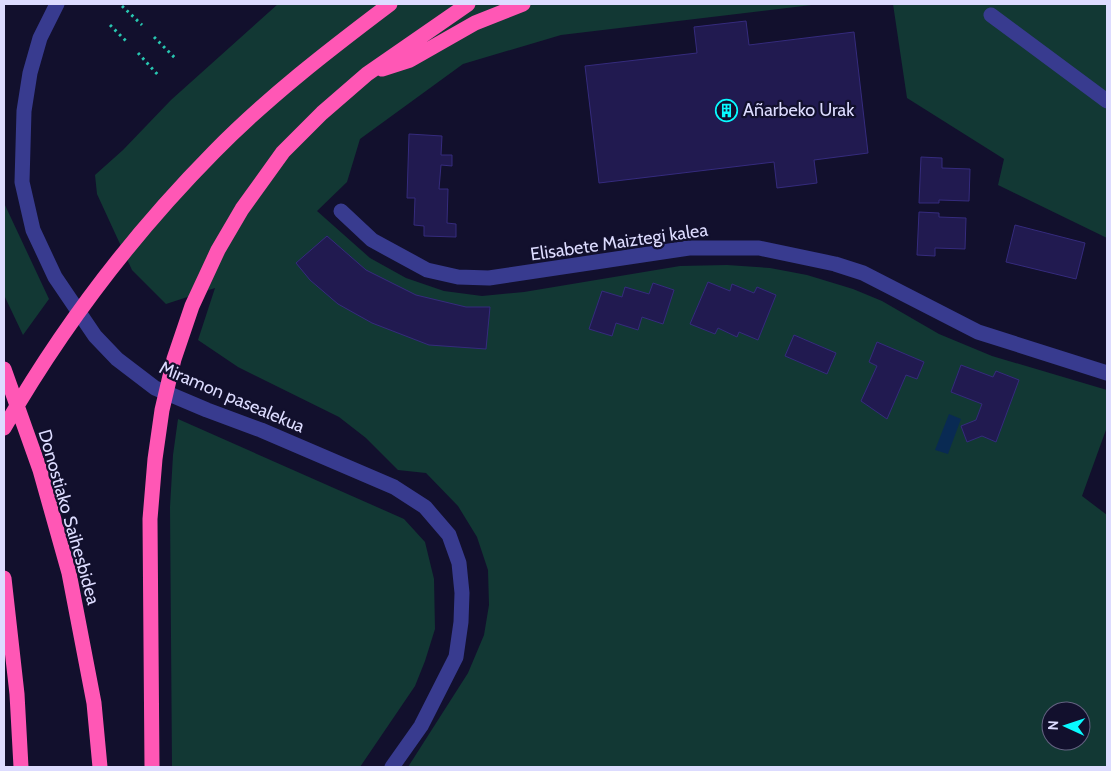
<svg xmlns="http://www.w3.org/2000/svg" width="1111" height="771" viewBox="0 0 1111 771" font-family="Cabin,sans-serif">
<style>
.green{fill:#123834;fill-rule:evenodd}
.water{fill:#092a53}
.building{fill:#211a50;stroke:#352b7d}
.lines{fill:none;stroke-linecap:round;stroke-linejoin:round}
.path{stroke:#28c7b1;stroke-width:3;stroke-dasharray:2.5 4;stroke-linecap:butt}
.minor{stroke:#383b8f;stroke-width:15}
.highway{stroke:#ff57b5;stroke-width:15}
.labels{text-anchor:middle;stroke-width:4.5;stroke-linejoin:round;paint-order:stroke}
.poi-label{font-size:18px;fill:#dddcff;stroke:#12102d;text-anchor:start}
.street-label{font-size:18px;fill:#dddcff;stroke:#12102d}
</style>
<rect width="100%" height="100%" fill="#12102d"/>
<path class="green" d="M278,4H820L561,35L463,64L360,139L347,182L317,211L370,258L406,278L444,291L482,296L524,292L680,266L727,265L770,268L807,275L853,289L882,301L939,334L992,356L1107,390V427L1082,496L1107,515V767H408L468,673L484,635L489,605L488,570L477,537L458,506L426,473L398,470L366,438L339,417L238,367L198,340L215,288L166,304L132,270L97,194L95,175L123,150L171,100ZM1051,711H1081V741H1051Z
M893,4H1107V238L998,185L1004,159L907,98Z
M4,203L49,299L23,335L4,295Z
M178,419L404,519L425,542L434,579L435,629L425,661L415,686L360,767H172L170,507L173,455Z"/>
<path class="water" d="M949,414L961,419L948,454L935,450Z"/>
<path class="building" d="M746,21L749,45L854,32L868,153L814,160L817,183L777,188L774,162L599,183L585,66L697,53L694,27Z
M409,134L442,136L441,155H452V166L441,165L439,189H448L447,223L456,224V237L424,236V226L414,225L415,198H407Z
M921,157L942,158V168L970,169L969,201L939,200V203H919Z
M919,212L939,213V217L966,218L965,249L935,248V256L917,255Z
M1015,225L1085,243L1076,279L1006,262Z
M327,236L366,270L416,295L466,307H490L486,349L429,345L372,323L338,304L310,280L296,263Z
M708,282L730,291L732,284L754,293L757,287L776,295L758,340L739,332L737,337L718,328L715,334L690,324Z
M653,283L674,290L663,324L642,317L638,330L616,323L612,336L589,329L602,291L622,297L625,287L649,294Z
M794,335L836,353L827,374L785,356Z
M877,342L924,362L917,379L906,375L887,419L861,401L877,366L869,362Z
M961,365L993,377L996,371L1019,380L996,442L982,436L967,442L961,426L976,420L982,404L951,392Z"/>
<g class="lines">
<path class="path" d="M122,6L142,25
M110,25L126,41
M154,37L175,58
M138,53L158,75"/>
<path class="minor" d="M57,4L40,38L30,73L24,111L22,182L33,230L55,277L95,336L117,359L155,388L207,410L261,430L394,487L425,507L449,535L459,563L462,593L461,622L456,657L421,726L392,767
M991,15L1107,101
M341,211L372,240L427,270L458,277L489,278L689,248H759L835,264L863,273L978,332L1107,373"/>
<path class="highway" d="M382,69L410,60L475,23L523,4
M4,369L40,470L69,573L94,703L100,767
M4,428C62,327 132,235 214,152C268,97 329,50 390,4
M4,578L17,694L21,767
M152,767L150,519L155,459L162,410L174,359L192,306L218,250L242,209L283,152L322,113L367,74L468,4"/>
</g>
<defs>
<symbol id="building-ring" viewBox="-11 -11 22 22"><circle r="9.5" fill="#12102d" stroke="#08faff" stroke-width="1.5"/><path d="M-4-6H4V6H1V3H-1V6H-4ZM-2.5-4.3h1.7v1.8h-1.7ZM.8-4.3h1.7v1.8H.8ZM-2.5-1h1.7V.8h-1.7ZM.8-1h1.7V.8H.8Z" fill="#08faff"/></symbol>
</defs>
<g fill-rule="evenodd">
<use href="#building-ring" x="714" y="98" width="25" height="25"/>
</g>
<g class="labels">
<g class="poi-label">
<text x="743" y="116">Añarbeko Urak</text>
</g>
<g class="street-label">
<text transform="translate(619 242) rotate(-8)" y="6">Elisabete Maiztegi kalea</text>
<text transform="translate(232 397) rotate(23)" y="6">Miramon pasealekua</text>
<text transform="translate(69 517) rotate(74)" y="6">Donostiako Saihesbidea</text>
</g>
</g>
<rect width="1111" height="771" fill="none" stroke="#dddcff" stroke-width="10"/>
<g transform="translate(1066 726) rotate(273)"><circle r="24" fill="#12102d" stroke="#636281"/>
<path d="M0-4L9 19L0 12L-9 19Z" fill="#08faff"/>
<text y="-8" font-size="14" font-weight="bold" text-anchor="middle" fill="#dddcff">N</text>
</g>
</svg>
